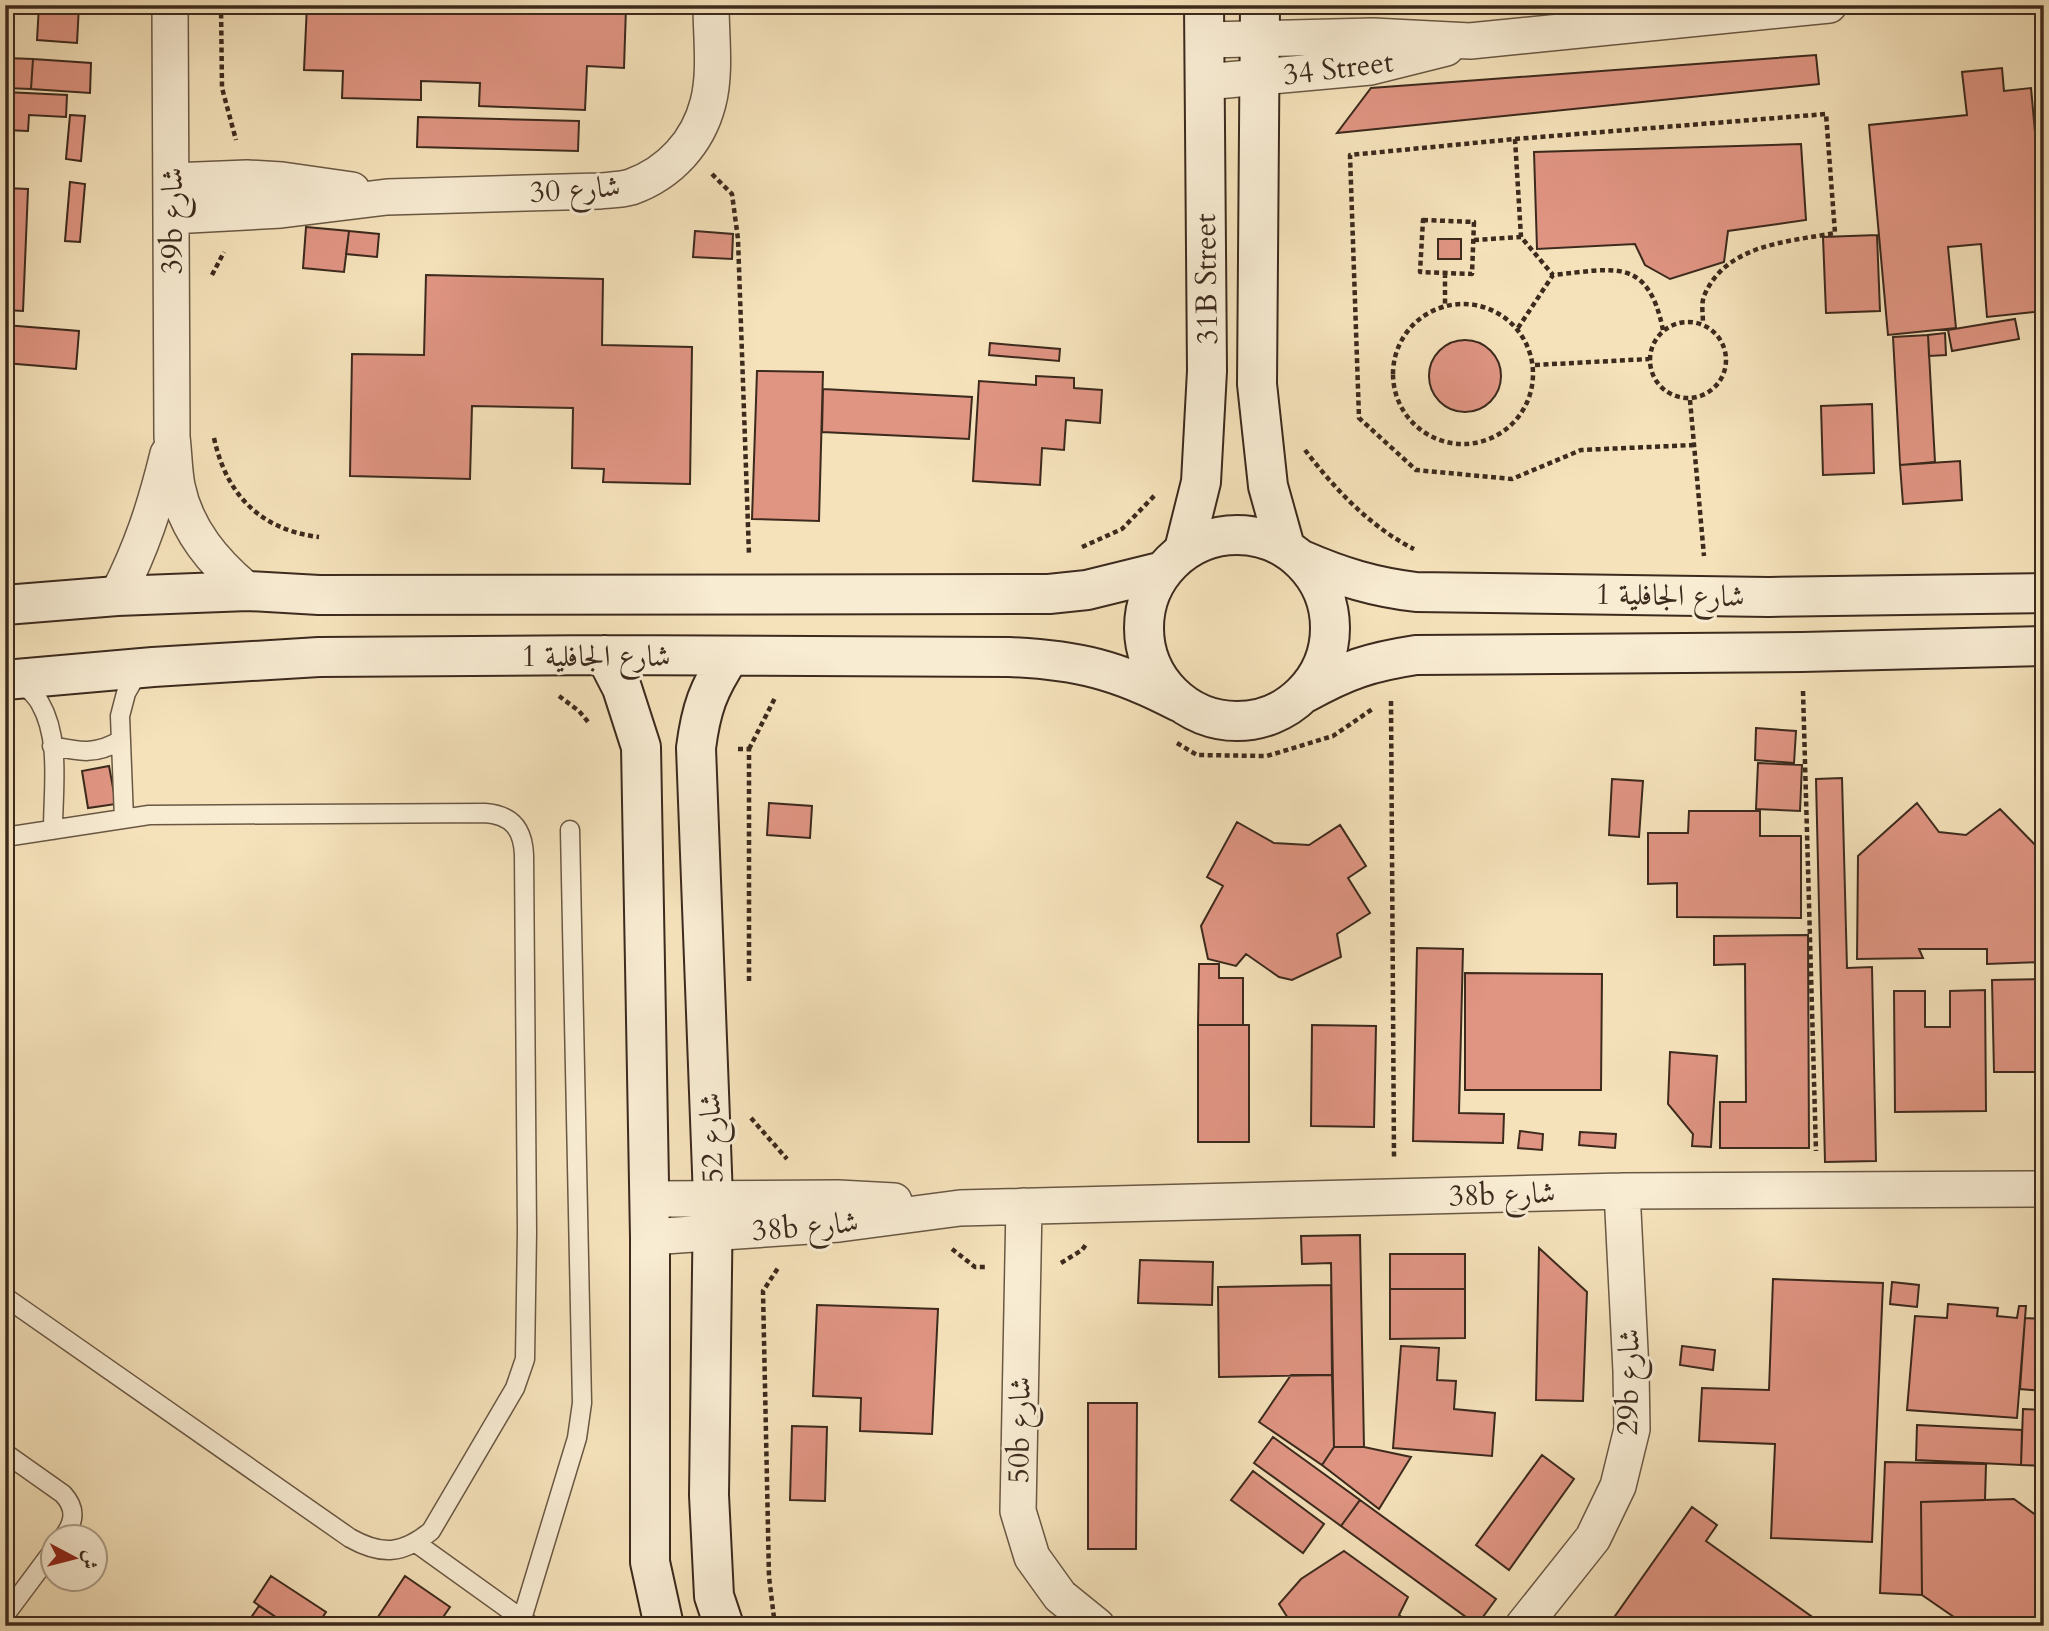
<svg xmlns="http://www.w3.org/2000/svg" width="2049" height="1631" viewBox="0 0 2049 1631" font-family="Cardo,Amiri,serif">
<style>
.building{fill:#e09583;stroke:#3c2a1d;stroke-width:2}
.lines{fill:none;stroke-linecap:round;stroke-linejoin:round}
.lane-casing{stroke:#6a5844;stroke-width:21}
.street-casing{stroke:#6a5844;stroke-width:38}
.secondary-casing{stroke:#3c2a1d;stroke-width:42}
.path{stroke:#3c2a1d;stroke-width:4.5;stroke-dasharray:5 3.5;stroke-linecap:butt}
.lane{stroke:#f8ecd3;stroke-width:18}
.street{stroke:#f8ecd3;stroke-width:35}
.secondary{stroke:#f8ecd3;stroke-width:38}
.labels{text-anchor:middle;stroke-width:6;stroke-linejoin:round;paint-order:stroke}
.street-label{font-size:30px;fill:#3c2a1d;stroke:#f8ecd3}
</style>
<rect width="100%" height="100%" fill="#f5e2bb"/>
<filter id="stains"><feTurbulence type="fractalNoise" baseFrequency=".00286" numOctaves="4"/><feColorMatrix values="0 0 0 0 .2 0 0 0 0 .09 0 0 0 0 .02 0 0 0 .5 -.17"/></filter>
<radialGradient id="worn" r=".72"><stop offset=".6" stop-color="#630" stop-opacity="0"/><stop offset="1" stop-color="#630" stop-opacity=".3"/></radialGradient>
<path class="building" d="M39,5H79L77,43L37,40Z
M307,5L626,7L624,68L587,66L585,110L479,106L480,83L421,81V100L342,98L343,71L304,70Z
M1816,55L1819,84L1337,133L1371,88Z
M5,58L33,59L31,89L5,88Z
M33,59L91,63L90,93L31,89Z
M2002,68L2004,91L2031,88L2044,231V311L1987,317L1981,244L1948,247L1956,328L1888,335L1869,125L1967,115L1962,72Z
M5,92L67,95L66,117L29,115L28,131L5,130Z
M70,115L85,116L81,161L66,159Z
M418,117L579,121L578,151L417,147Z
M1801,144L1806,220L1728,231L1724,262L1670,279L1645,265L1635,244L1537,249L1534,152Z
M70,182L85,184L80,242L65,241Z
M5,188L28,189L23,311L5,310Z
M306,227L349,231L344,272L303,268Z
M349,231L379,234L377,257L346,254Z
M695,231L733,234L732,259L693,257Z
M1877,235L1880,311L1826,313L1823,237Z
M1438,239H1461V259H1438Z
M426,275L603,279L602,345L692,347L690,484L603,482L604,469L572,468L573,408L472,406L470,479L350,476L352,354L424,355Z
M2015,319L2019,339L1952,351L1948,330Z
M5,325L79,331L76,369L5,363Z
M1945,333L1946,355L1929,356L1928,335Z
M1928,335L1935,462L1900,465L1893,337Z
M1429 376a36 36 0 1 1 72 0a36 36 0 1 1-72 0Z
M990,343L1060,349L1059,361L989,355Z
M757,371L823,372L819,521L752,519Z
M1036,376L1074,378V388L1102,390L1100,423L1066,420L1064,450L1042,448L1040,485L973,481L979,381L1036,385Z
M823,389L972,397L969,439L822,432Z
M1872,404L1874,473L1823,475L1821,406Z
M1960,461L1962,500L1903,504L1900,465Z
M1756,728L1796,731L1794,763L1755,760Z
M1758,763L1802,765L1800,811L1756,809Z
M109,766L116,804L88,808L82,771Z
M1842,778L1847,968L1872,967L1876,1161L1825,1162L1816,779Z
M1612,779L1643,781L1639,837L1609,835Z
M769,803L812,806L810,838L767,835Z
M1917,803L1939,832L1966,835L2000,809L2044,854V962L1987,964V949H1919L1923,958L1857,959L1858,856Z
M1689,811H1760V836H1801V918L1677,917V883L1648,884V833H1688Z
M1237,822L1274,843L1309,845L1340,825L1366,866L1348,878L1370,913L1337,934L1341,957L1292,980L1279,977L1246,954L1236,966L1208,959L1201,926L1223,886L1207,877Z
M1808,935L1809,1148H1720V1102H1746L1745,964L1714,965V936Z
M1417,948L1463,949L1459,1113L1504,1114L1503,1143L1413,1141Z
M1199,964H1219V978H1243V1025H1198Z
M1465,973L1602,974L1601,1090H1465Z
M2044,979V1046H2041V1072H1994L1992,980Z
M1985,990L1986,1111L1895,1112L1894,991H1925V1027H1950V991Z
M1198,1025H1249V1142H1198Z
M1312,1025L1376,1026L1374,1127L1311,1126Z
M1670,1052L1717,1056L1711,1147L1692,1146L1693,1134L1668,1104Z
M1520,1131L1543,1134L1542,1150L1518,1148Z
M1580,1132L1616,1134L1615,1148L1579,1145Z
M1360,1235L1364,1447H1334L1331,1263L1302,1264L1301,1236Z
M1539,1248L1587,1292L1583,1401L1536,1400Z
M1390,1254H1465V1289H1390Z
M1140,1260L1213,1262L1212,1305L1138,1303Z
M1773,1279L1883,1283L1872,1542L1771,1538L1775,1444L1699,1441L1702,1388L1769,1390Z
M1892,1282L1919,1285L1917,1307L1890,1304Z
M1331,1285L1332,1375L1219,1377L1218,1287Z
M1390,1289H1465V1338L1390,1339Z
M1948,1304L1998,1308L1997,1316L2017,1318L2019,1306H2026L2017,1418L1907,1410L1915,1316L1947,1318Z
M817,1305L938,1309L932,1434L860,1431L861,1398L813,1396Z
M2025,1318L2044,1319V1391L2020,1389Z
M1401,1346L1439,1348L1437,1380L1456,1381L1454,1409L1495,1413L1492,1456L1393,1448Z
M1682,1346L1715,1350L1713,1370L1680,1365Z
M1291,1375H1332L1334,1447L1322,1465L1259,1422Z
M1088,1403H1137L1136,1549H1088Z
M2023,1409L2044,1410V1466L2021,1465Z
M1917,1425L2022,1430L2021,1465L1916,1460Z
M792,1426L827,1427L825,1501L790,1500Z
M1273,1437L1360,1500L1341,1526L1254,1463Z
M1334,1447H1364L1411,1457L1379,1509L1322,1465Z
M1542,1455L1574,1479L1509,1570L1476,1545Z
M1885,1462L1986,1464L1985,1500L1921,1502L1922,1595L1880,1593Z
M1253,1471L1324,1524L1303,1553L1231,1500Z
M2014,1499L2044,1521V1626H1967L1922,1595L1921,1502Z
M1360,1500L1496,1599L1477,1625L1341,1526Z
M1692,1507L1717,1525L1706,1541L1825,1626H1608Z
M1344,1551L1408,1597L1399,1615L1414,1626H1293L1279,1604L1301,1579Z
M271,1576L326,1612L317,1626H289L254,1602Z
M405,1576L450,1607L437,1626H378L374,1623Z
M259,1606L289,1626H255L248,1622Z
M145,1618L222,1619V1626H144Z"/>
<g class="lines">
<defs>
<path id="lane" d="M18,681L22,682C28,689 36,695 40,703C61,739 53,789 53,830
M52,746C81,752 96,755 121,740
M124,819L120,716L126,693L138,672L141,671
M5,837L149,815L485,813C512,815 523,829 524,855L527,1232L525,1359L515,1388L431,1531C403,1554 382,1556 350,1538L5,1297
M5,1453L63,1494C76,1508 75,1521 64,1536
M416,1543L529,1624
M5,1615L52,1552
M522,1619L577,1438L582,1403L570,830"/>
<path id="street" d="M170,5L172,437C174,453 174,470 177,486C186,530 214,563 248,591
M1204,40L1373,36L1470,41L1829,5
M1205,82L1370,67L1446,48
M172,181L247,178L282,180L352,190
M171,216L281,210L387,197L599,191C609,190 621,190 631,187C670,173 698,142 708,103C716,73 711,36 711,5
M117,596C142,547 155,507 168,454
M649,1199L838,1198L894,1201
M1024,1206L1018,1511L1032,1557L1060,1596L1097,1626
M650,1237L839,1224L960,1208L1622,1191L2044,1189
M1523,1626L1593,1538L1618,1486L1632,1429L1631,1371L1622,1191"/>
<path id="secondary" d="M1260,5L1257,384L1268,486L1285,547
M1144 628a93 93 0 1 1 186 0a93 93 0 1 1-186 0Z
M1184,550L1201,482L1207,371L1204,5
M1302,560C1341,577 1374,587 1416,592L1769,597L2044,593
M5,605L117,596L248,591L319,595L1049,594L1087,590L1160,572
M605,655L622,688L641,747L650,1237V1562L664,1626
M5,680L153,667L319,657L605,655L1009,657C1078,660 1118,670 1179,702
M1305,693C1346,670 1370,662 1416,655L1802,652L2044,646
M724,1626L714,1596L709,1495L713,1198L696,748C701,709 708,689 730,656"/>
</defs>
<use href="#lane" class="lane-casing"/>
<use href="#street" class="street-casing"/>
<use href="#secondary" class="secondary-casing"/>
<path class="path" d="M221,5L222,88L236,140
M1515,139L1521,237L1553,275
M712,174L732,194L738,239L749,555
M1423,220L1474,222L1472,274L1420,272Z
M1474,240L1521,237
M1445,273V304
M212,275L224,252
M1393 374a70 70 0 1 1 140 0a70 70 0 1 1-140 0Z
M1650 360a38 38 0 1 1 76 0a38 38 0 1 1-76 0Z
M1518,328L1553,275C1614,269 1648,256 1663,330
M1535,365L1649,359
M1690,400L1704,556
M214,438C226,494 260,530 319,537
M1694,445L1581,450L1512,479L1416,470L1359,418L1350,155L1515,139L1826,114L1835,233C1787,242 1726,244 1704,296C1701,304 1703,315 1703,323
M1305,450C1334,488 1370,527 1414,549
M1082,547L1122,529L1156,494
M1803,691L1816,1151
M559,696L579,711L589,723
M1391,701L1394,1157
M1177,743L1197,755L1267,756L1333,736L1374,708
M738,749H749V984
M749,749L776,696
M751,1118L787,1159
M952,1249L975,1267H986
M1061,1263L1082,1250L1087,1243
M775,1626L769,1577L763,1291L778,1268"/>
<use href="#lane" class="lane"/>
<use href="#street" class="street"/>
<use href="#secondary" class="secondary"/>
</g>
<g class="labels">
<g class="street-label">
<text transform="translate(1338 68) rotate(-7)" y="10">34 Street</text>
<text transform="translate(575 189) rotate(-4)" y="10">شارع 30</text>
<text transform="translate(172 221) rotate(-90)" y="10">39b شارع</text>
<text transform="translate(1206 279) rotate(-91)" y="10">31B Street</text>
<text transform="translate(1670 595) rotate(1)" y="10">شارع الجافلية 1</text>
<text x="596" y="666">شارع الجافلية 1</text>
<text transform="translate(711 1138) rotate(-92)" y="10">شارع 52</text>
<text transform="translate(1502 1194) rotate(-2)" y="10">38b شارع</text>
<text transform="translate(805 1226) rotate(-5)" y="10">38b شارع</text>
<text transform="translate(1628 1382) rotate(-89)" y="10">29b شارع</text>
<text transform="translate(1019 1430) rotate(-89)" y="10">50b شارع</text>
</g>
</g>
<rect width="2049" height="1631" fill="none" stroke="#f5e2bb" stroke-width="28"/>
<rect x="7" y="7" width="2035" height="1617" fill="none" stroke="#3c2a1d" stroke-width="3.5"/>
<rect x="14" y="14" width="2021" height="1603" fill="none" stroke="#3c2a1d" stroke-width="2"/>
<g transform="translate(74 1558) rotate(97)"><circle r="33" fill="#f8ecd3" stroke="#ad9e8a" stroke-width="2"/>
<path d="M0-5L12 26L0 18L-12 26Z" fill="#8f2418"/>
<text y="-10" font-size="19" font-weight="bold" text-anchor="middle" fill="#3c2a1d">ش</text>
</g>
<rect width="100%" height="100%" filter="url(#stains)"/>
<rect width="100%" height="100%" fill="url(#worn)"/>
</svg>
